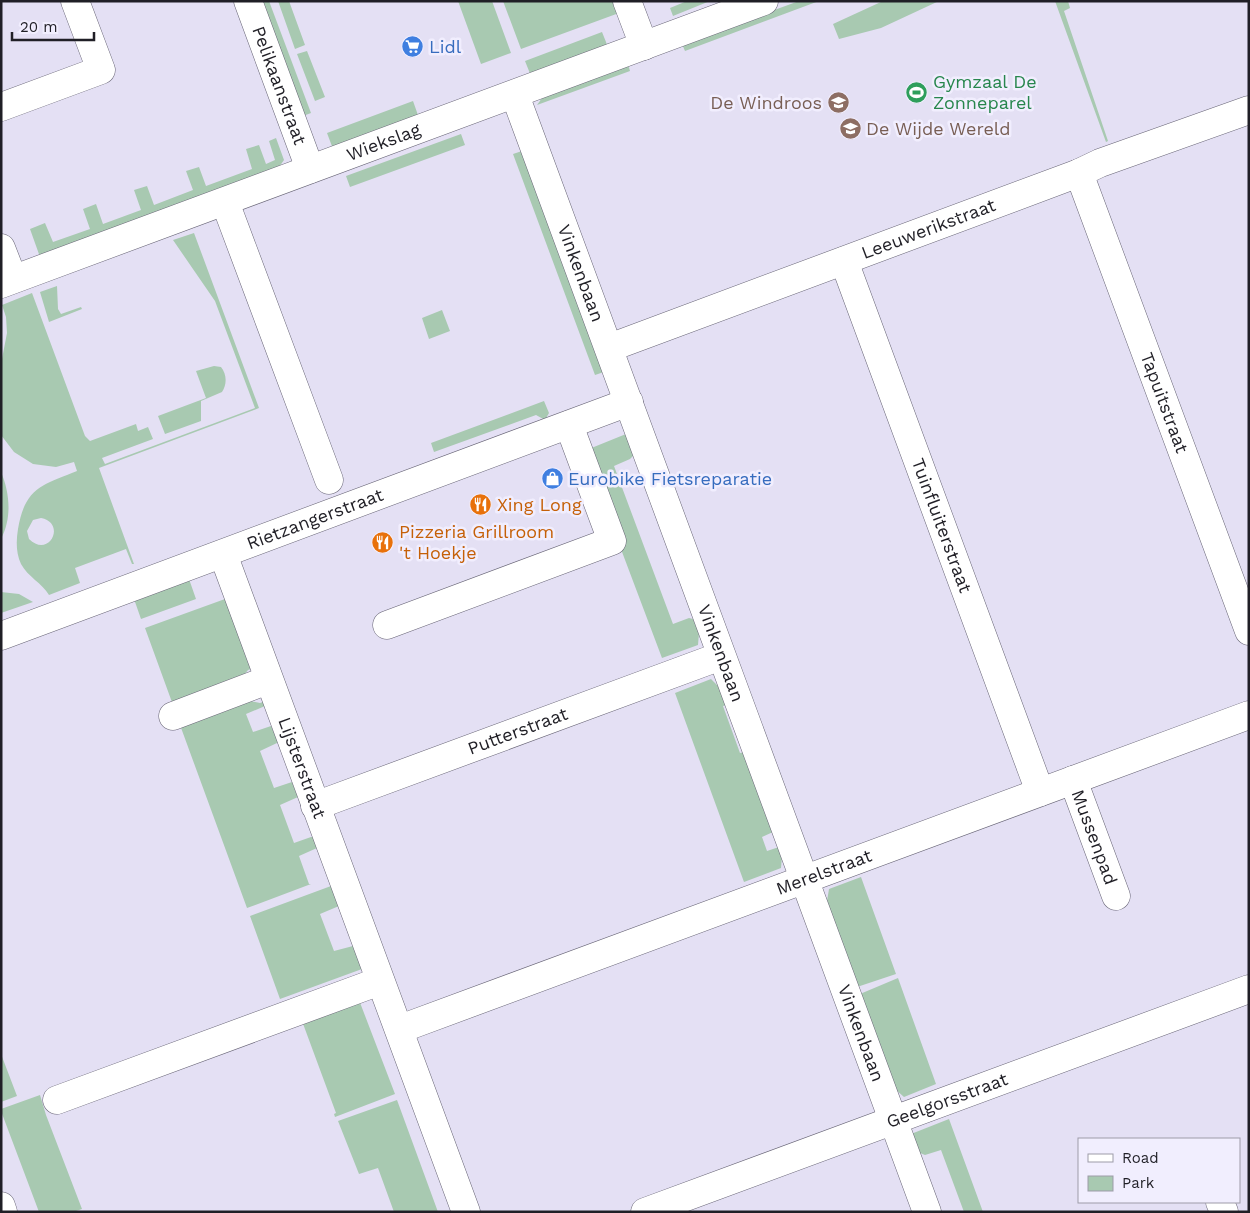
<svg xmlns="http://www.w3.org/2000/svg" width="1250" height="1213" viewBox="0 0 1250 1213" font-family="'Work Sans',sans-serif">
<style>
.green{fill:#a8c9b1;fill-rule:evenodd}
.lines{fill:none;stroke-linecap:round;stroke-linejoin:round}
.minor-casing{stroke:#686576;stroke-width:29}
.minor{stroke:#fff;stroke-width:28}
.labels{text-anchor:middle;stroke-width:5;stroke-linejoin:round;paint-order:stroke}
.shop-label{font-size:18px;fill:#366cbe;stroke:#f1eefe;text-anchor:start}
.leisure-label{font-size:18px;fill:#27864d;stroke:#f1eefe;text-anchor:start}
.street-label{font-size:18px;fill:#201f26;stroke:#f1eefe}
.education-label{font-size:18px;fill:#785e54;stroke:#f1eefe;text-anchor:end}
.food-label{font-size:18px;fill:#c56008;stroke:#f1eefe;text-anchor:start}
</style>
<rect width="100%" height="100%" fill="#e4e0f4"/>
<path class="green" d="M260,1H269L311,113L303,116Z
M278,1H289L305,45L295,49Z
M458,1H492L511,53L481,64Z
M503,1H615L619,13L521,49Z
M687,1H710L673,16L670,8Z
M799,1H819L685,51L682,44Z
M883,1H939L881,28L839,39L833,24Z
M1055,1H1068L1070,8L1064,11L1108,141L1106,142Z
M602,32L608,47L531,76L525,61Z
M307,51L325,97L315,101L297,54Z
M628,64L630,71L537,105L542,98Z
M413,101L419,118L333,149L327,133Z
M461,134L465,145L350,187L346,176Z
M276,138L284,160L279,167L40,257L30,229L45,223L53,242L90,229L83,209L96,204L103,224L141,210L134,190L147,186L154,205L193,190L186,171L199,167L206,186L252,169L246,149L259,145L266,164L275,160L269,141Z
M522,151L604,372L595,375L513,154Z
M194,233L259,408L99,468L134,564H132L126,549L75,568L80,583L49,595C42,583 28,577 21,564C16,553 16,541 18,529C25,487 43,485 77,471L74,462L56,467L33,464L14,452L1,435V364L7,333L6,317L2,305L32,293L85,436L90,441L136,424L138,431L148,427L153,439L102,458L105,464L255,408L215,301L173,240ZM41,518C67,523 49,559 29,539L27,531L33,520Z
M57,286L58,309L61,314L81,307L82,309L49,322L40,292Z
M442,310L450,331L429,339L422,318Z
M214,366L221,367C227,374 227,385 222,392L201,401V421L165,434L158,416L206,398L196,371Z
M544,401L549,413L545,420L536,415L434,452L431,443Z
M626,434L634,455L630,459L614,466L673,624L689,618L693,619L699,633L698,645L662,658L584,451Z
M1,472C10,493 12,518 1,539Z
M189,579L196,599L141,619L134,599Z
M1,592L19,594L33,602L1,613Z
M225,599L251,669L248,670L239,681L173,705L145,628Z
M711,679L720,688L727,705L723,706L740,753L744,752L773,832L762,837L767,851L779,847L782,857L781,868L744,882L675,693Z
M246,700L260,703L263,702L265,706L246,714L253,732L271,726L278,741L277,743L260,751L274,788L292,782L298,797L280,805L294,843L311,837H313L317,848L299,856L309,884H311L247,908L180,725Z
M861,877L896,974L857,987L827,901L829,889Z
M331,886L339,906L320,914L334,951L353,946L362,969L280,999L250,916Z
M898,978L936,1084L904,1097L895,1089L860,994Z
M359,1000L395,1094L335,1117L334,1114L336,1113L302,1021Z
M1,1054L17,1096L1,1102Z
M40,1095L46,1115L82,1209L73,1212H39L1,1111V1109Z
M397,1100L438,1212H394L378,1168L359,1174L338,1121Z
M949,1119L983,1212H964L941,1150L925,1155L920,1153L911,1134Z"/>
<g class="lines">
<defs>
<g id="minor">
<path id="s1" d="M248,1L310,169"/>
<path d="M627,1L644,46"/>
<path id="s2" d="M515,95L927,1212"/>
<path d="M1,107L101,70L75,1"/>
<path id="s3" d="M1079,173L1249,631"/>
<path d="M225,202L329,480"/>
<path d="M1,248L13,279"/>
<path id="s4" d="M844,261L1040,792"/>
<path id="s5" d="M1,284L764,1"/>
<path id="s6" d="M609,348L1079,173L1100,163L1249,110"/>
<path id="s7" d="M223,554L466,1212"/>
<path d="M387,625L612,541L569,425"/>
<path id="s8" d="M1,636L629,402"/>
<path d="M173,716L268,680"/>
<path id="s9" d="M1073,780L1116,896"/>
<path id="s10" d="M315,806L721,656"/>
<path id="s11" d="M400,1029L1249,715"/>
<path d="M57,1100L380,981"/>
<path d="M1220,1202L1224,1212"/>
<path d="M1,1206L3,1212"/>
<path id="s12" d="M645,1212L1249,989"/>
</g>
</defs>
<use href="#minor" class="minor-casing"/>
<use href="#minor" class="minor"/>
</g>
<defs>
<symbol id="supermarket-disc" viewBox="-11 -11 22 22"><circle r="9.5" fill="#3f7fe0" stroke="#f1eefe"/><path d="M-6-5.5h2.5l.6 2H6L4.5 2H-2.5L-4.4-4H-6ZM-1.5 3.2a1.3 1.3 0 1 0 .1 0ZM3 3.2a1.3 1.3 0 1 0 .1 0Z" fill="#fff"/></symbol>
<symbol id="stadium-disc" viewBox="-11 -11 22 22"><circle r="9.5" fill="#2e9e5b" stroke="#f1eefe"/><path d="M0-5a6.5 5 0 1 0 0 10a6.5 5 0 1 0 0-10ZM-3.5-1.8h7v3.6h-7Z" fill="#fff"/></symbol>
<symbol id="school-disc" viewBox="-11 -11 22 22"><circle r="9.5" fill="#8d6e63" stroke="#f1eefe"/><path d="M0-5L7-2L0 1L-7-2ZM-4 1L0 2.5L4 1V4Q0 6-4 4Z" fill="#fff"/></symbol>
<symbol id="shop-disc" viewBox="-11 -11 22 22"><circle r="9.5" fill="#3f7fe0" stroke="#f1eefe"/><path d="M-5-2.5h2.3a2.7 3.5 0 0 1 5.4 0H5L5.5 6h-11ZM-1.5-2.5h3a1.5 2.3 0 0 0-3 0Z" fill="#fff"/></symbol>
<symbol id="restaurant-disc" viewBox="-11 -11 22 22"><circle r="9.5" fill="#e8710a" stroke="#f1eefe"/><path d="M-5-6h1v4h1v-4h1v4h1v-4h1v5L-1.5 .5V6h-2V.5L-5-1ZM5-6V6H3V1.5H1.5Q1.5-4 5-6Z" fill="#fff"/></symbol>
</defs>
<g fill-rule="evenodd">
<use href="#supermarket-disc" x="400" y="34" width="25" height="25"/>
<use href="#stadium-disc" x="904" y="80" width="25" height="25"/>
<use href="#school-disc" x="826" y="90" width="25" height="25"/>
<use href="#school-disc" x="838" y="116" width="25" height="25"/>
<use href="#shop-disc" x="540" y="466" width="25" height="25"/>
<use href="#restaurant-disc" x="468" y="492" width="25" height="25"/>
<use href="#restaurant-disc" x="370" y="530" width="25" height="25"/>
</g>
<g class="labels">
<g class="shop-label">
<text x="429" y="53">Lidl</text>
<text x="568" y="485">Eurobike Fietsreparatie</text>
</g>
<g class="leisure-label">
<text x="933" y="88">Gymzaal De<tspan x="933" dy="21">Zonneparel</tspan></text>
</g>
<g class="street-label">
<text dy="6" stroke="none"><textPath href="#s1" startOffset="90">Pelikaanstraat</textPath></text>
<text dy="6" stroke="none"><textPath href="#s5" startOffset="408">Wiekslag</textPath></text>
<text dy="6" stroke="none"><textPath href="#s6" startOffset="341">Leeuwerikstraat</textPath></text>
<text dy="6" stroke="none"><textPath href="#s2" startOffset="190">Vinkenbaan</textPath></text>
<text dy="6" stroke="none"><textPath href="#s3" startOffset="245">Tapuitstraat</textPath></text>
<text dy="6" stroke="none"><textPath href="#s8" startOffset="335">Rietzangerstraat</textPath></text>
<text dy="6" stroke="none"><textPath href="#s4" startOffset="282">Tuinfluiterstraat</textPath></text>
<text dy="6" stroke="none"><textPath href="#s2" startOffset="595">Vinkenbaan</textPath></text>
<text dy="6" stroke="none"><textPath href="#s10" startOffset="216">Putterstraat</textPath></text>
<text dy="6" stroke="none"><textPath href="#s7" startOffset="228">Lijsterstraat</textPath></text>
<text dy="6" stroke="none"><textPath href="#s9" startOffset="61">Mussenpad</textPath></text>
<text dy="6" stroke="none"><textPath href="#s11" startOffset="452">Merelstraat</textPath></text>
<text dy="6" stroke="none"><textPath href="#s2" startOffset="1000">Vinkenbaan</textPath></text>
<text dy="6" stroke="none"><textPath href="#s12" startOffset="322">Geelgorsstraat</textPath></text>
</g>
<g class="education-label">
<text x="822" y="109">De Windroos</text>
<text x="866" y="135" text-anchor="start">De Wijde Wereld</text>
</g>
<g class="food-label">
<text x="497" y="511">Xing Long</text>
<text x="399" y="538">Pizzeria Grillroom<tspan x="399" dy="21">'t Hoekje</tspan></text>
</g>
</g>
<rect width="1250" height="1213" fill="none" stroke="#201f26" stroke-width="5"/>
<rect x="1078" y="1138" width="162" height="65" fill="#f1eefe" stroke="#9d9ba8"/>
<rect x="1088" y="1154" width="25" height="8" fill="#ffffff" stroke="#9d9ba8"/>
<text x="1122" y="1163" font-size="15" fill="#201f26">Road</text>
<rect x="1088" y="1176" width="25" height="15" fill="#a8c9b1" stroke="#9d9ba8"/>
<text x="1122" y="1188" font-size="15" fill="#201f26">Park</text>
<path d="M12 32v8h82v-8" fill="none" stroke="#201f26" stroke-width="2.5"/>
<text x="20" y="32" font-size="15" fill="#201f26" stroke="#f1eefe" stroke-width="4" paint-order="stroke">20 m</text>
</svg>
